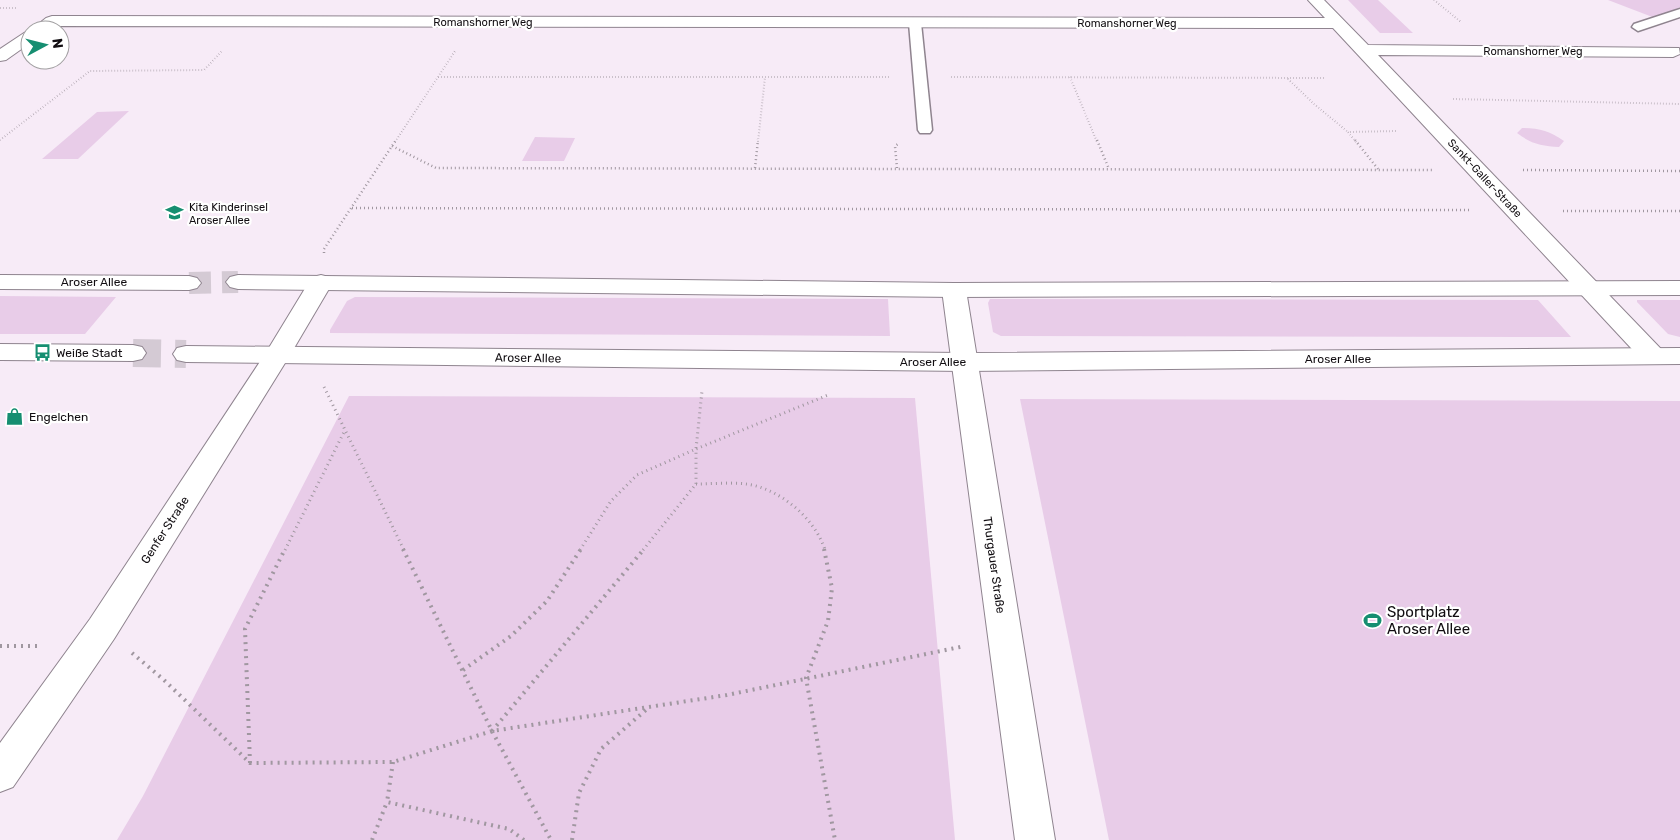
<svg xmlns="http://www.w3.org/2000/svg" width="1680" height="840" viewBox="0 0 1680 840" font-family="Rubik,sans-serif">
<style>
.green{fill:#e8cce8}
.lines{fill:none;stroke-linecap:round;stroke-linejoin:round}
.secondary-tunnel-far1{stroke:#d4cad4;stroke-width:22;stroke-dasharray:22 11;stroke-linecap:butt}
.secondary-tunnel{stroke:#d4cad4;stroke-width:28;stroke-dasharray:28 14;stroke-linecap:butt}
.service-casing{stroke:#8f848f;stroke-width:3}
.minor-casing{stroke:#8f848f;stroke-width:2}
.secondary-casing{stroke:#8f848f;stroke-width:2}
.path-far3{stroke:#a097a0;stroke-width:2;stroke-dasharray:0.5 2.5;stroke-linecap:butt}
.path-far2{stroke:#a097a0;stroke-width:2.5;stroke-dasharray:1 3;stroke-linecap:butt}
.path-far1{stroke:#a097a0;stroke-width:3;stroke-dasharray:1 4;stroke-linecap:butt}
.path{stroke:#a097a0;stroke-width:4;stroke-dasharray:2 5;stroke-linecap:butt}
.service{fill:#fff;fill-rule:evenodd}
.minor{fill:#fff;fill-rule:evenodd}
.secondary{fill:#fff;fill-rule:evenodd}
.labels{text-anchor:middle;stroke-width:4.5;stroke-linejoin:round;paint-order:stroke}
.far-street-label{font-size:11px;fill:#110d11;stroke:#fff}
.far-poi-label{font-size:11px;fill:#110d11;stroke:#fff;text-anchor:start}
.street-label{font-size:12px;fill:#110d11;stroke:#fff}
.poi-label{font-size:12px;fill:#110d11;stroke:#fff;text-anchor:start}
.near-poi-label{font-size:15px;fill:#110d11;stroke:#fff;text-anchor:start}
</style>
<rect width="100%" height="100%" fill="#f7ebf7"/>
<path class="green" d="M1348,0H1378L1413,33H1380Z
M1608,0H1680V7L1655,18Z
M129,111L78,159H42L97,112Z
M1522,128C1539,128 1550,131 1564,141L1559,147C1542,146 1531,144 1517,133Z
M535,137L575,138L564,161H522Z
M0,296L116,297L85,334H0Z
M355,297L888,299L890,336L330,333V330L347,301Z
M990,299L1538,300L1571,337L1001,336L993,332L988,303Z
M1637,300H1680V337L1668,334L1637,302Z
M349,396L915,398L955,840H117L143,796Z
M1020,399L1680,401V840H1109Z"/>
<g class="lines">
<path class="secondary-tunnel-far1" d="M189,283L238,282"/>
<path class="secondary-tunnel" d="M133,353L186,354"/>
<defs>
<path id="service" d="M1680,9V17L1638,31L1632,27L1634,24Z
M915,19L921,23L932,130L930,133H920L918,130L909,23Z"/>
<path id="minor" d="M1308,0H1324L1368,45L1679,48L1680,54L1673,57L1378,55L1662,350L1666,356L1662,362L1653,364L1644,362L1333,28L56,26L50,30H31L46,18L52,16L1325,18Z
M30,31V43L6,60L0,61V49L24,33Z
M321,275L329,277L333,282L290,355L114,639L13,787L0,792V743L90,619L267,351L309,282L313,277Z
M954,283L962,285L966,290L1055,840H1015L942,290L946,285Z"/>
<path id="secondary" d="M0,275L189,276L197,278L201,283L197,288L189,290L0,289Z
M238,275L954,283L1680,281V295L954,297L238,289L230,287L226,282L230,277Z
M0,344L133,345L142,347L146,353L142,359L133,361L0,360Z
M186,346L965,353L1680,348V364L965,371L186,362L177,360L173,354L177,348Z"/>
</defs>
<use href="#service" class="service-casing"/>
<use href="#minor" class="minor-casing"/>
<use href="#secondary" class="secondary-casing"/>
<path class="path-far3" d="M1434,0L1461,22
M0,8H18
M438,77H890
M951,77L1324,78
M1070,77L1097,142
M1288,79L1314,104L1348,132
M1453,99L1680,104
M0,140L90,71L204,70L222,51
M395,142L455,51
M758,142L765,77
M1356,142L1348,132L1396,131"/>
<path class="path-far2" d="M1097,140L1109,169
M1355,140L1378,169
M392,146L436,168L1432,170
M755,168L758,140
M897,168L895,146L898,144
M1523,170L1680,171
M352,208L1469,210
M1563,211H1680
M324,253V249L396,140"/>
<path class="path-far1" d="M324,387L404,550
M696,484C712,484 730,482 746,484C779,488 815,518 825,550
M285,550L345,430
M580,550L611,501L637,475L696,449L702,391
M643,550L696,484V449L828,395"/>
<path class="path" d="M403,549L492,731L551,840
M824,549L832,588L828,621L806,678L835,840
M0,646H39
M132,653L164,680L250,763L393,762L492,731L727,695L965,646
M463,670L511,636L547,601L581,549
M492,731L644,549
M393,762L387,802L509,829L524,840
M250,763L245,629L285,549
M372,840L387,802
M572,840L579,793L601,749L647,709"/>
<use href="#service" class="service"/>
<use href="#minor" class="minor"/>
<use href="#secondary" class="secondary"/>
</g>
<defs>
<symbol id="school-bare" viewBox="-9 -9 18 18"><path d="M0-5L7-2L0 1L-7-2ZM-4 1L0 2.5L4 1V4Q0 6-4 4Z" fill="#168e71" stroke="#fff" stroke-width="2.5" paint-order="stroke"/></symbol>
<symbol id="bus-bare" viewBox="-9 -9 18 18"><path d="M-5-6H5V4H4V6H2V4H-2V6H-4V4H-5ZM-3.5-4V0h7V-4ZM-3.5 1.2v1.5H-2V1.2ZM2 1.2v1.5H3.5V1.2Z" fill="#168e71" stroke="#fff" stroke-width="2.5" paint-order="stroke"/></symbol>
<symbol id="shop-bare" viewBox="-9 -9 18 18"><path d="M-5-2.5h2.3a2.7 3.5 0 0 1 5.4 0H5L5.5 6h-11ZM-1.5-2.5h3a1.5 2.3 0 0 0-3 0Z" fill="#168e71" stroke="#fff" stroke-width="2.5" paint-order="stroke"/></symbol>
<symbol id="stadium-bare" viewBox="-9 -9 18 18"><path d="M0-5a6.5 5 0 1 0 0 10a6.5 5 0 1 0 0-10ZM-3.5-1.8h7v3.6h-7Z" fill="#168e71" stroke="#fff" stroke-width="2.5" paint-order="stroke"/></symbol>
</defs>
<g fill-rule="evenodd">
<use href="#school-bare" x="162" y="200" width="25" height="25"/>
<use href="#bus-bare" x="30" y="340" width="25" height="25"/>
<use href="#shop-bare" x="2" y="404" width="25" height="25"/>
<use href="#stadium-bare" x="1360" y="608" width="25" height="25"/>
</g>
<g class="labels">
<g class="far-street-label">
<text x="483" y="26">Romanshorner Weg</text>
<text x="1127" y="27">Romanshorner Weg</text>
<text x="1533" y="55">Romanshorner Weg</text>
<text transform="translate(1485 178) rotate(47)" y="4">Sankt-Galler-Straße</text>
</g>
<g class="far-poi-label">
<text x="189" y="211">Kita Kinderinsel<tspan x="189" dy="13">Aroser Allee</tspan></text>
</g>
<g class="street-label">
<text x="94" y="286">Aroser Allee</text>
<text transform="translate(528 358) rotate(1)" y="4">Aroser Allee</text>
<text x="1338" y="363">Aroser Allee</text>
<text x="933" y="366">Aroser Allee</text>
<text transform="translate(165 530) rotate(-57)" y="4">Genfer Straße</text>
<text transform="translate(994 565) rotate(82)" y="4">Thurgauer Straße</text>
</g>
<g class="poi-label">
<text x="56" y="357">Weiße Stadt</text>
<text x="29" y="421">Engelchen</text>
</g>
<g class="near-poi-label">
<text x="1387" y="617">Sportplatz<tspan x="1387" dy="17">Aroser Allee</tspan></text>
</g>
</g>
<g transform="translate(45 45) rotate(83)"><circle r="24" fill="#ffffff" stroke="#a09ea0"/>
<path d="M0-4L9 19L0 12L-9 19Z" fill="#168e71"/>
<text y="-8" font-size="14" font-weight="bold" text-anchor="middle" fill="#110d11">N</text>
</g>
</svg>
